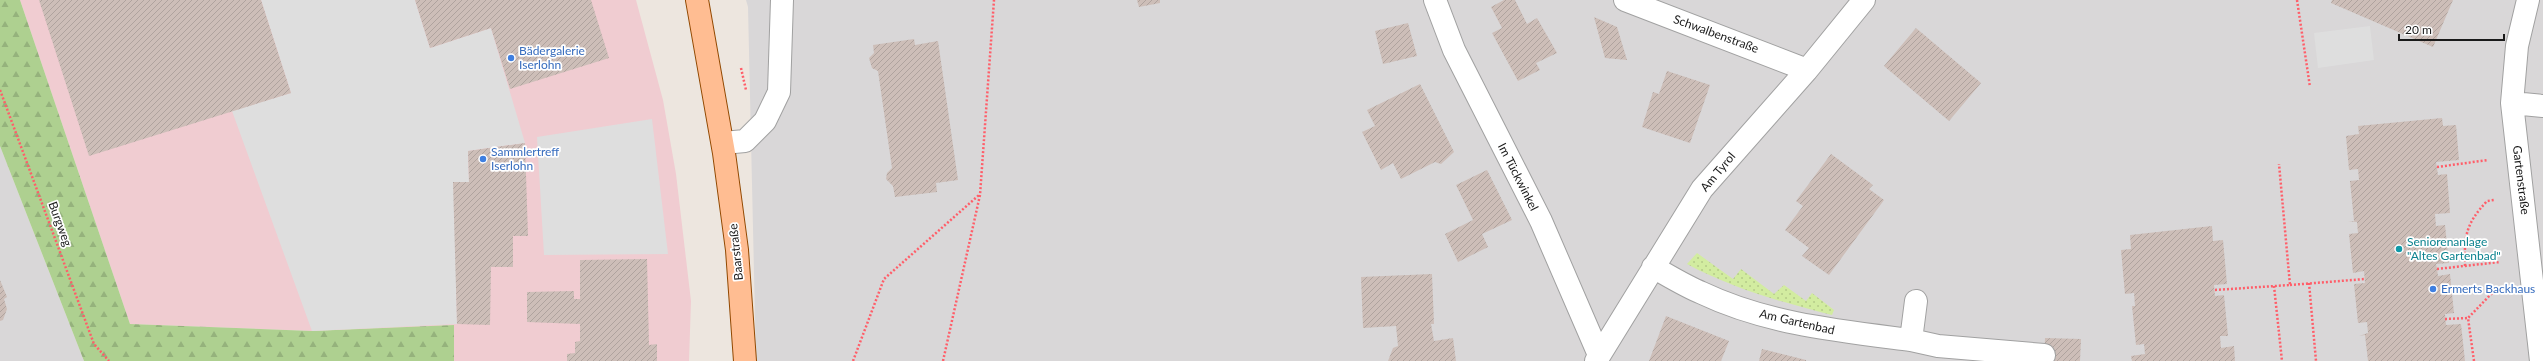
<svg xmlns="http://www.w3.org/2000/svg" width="2543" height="361" viewBox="0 0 2543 361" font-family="Lato,sans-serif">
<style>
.residential{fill:#d9d7d8}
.commercial{fill:#f0ccd1}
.grass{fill:url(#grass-dots)}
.forest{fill:url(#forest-firs)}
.parking{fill:#dedede}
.building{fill:url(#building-hatch)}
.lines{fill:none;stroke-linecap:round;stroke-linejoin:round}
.minor-casing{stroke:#a1a1a1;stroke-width:24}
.major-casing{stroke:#914800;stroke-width:24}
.path{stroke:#ff5e69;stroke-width:2.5;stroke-dasharray:2 2;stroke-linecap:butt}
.minor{stroke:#fff;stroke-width:22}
.major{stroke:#ffbd92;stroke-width:22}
.shop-dot{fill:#3f7fe0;stroke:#fff;stroke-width:1.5}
.culture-dot{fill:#0f9aa8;stroke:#fff;stroke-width:1.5}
.labels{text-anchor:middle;stroke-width:3.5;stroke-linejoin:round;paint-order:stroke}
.street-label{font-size:12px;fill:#1a1a1a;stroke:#fff}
.shop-label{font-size:12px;fill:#366cbe;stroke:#fff;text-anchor:start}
.culture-label{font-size:12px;fill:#0d838f;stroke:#fff;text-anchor:start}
</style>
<defs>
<pattern id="grass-dots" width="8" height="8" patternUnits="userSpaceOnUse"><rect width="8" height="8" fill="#d2eca0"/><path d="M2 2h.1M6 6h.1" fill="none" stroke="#b4ca89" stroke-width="1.8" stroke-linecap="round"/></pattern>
<pattern id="forest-firs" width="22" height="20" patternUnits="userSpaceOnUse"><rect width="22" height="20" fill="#aed090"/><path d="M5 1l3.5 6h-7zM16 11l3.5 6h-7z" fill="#95b27c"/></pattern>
<pattern id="building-hatch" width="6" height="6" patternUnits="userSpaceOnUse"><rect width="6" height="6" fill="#cdbeb8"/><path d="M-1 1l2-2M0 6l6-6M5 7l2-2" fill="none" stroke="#afa39e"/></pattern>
</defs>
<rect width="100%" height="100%" fill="#ede6df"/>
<path class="residential" d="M746,0H2543V361H756L748,7Z
M0,146L84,361H0Z"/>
<path class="commercial" d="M20,0H636L663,100L676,174L691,301L689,361H454V325L312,331L130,324Z"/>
<path class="grass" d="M1697,253L1733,279L1741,269L1774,294L1784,285L1806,301L1812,293L1834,310L1832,315C1781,302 1734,289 1687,264Z"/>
<path class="forest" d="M0,0H20L130,324L312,331L454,325V361H84L0,146Z"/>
<path class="parking" d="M261,0H415L430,48L491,28L525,143L468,151L469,182L456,268L457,324L312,331L232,111L291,93Z
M2370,26L2374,60L2318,68L2314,33Z
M652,119L668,254L544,255L537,137Z"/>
<path class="building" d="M39,0H261L291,93L89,156Z
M415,0H591L609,58L510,89L491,28L430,48Z
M1137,0H1160V3L1139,7Z
M1504,0H1515L1527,24L1537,18L1557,53L1536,63L1540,70L1518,81L1492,33L1502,28L1491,7Z
M2332,0H2453L2433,47L2331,3Z
M1594,17L1617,27L1627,60L1605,58Z
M1408,23L1417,56L1383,64L1375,31Z
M1916,28L1981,83L1949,121L1884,66Z
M914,39L915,45L938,41L958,180L936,183L937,192L895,197L893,186L886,179L887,173L892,168L878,71L872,68L869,58L874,53L873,45Z
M1667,71L1710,85L1690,143L1642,127L1653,92L1659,94Z
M1420,84L1454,152L1441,164L1435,162L1401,179L1393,163L1381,170L1362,132L1375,126L1367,110Z
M2442,118L2443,126L2456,125L2459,160L2436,162L2438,175L2447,174L2450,213L2435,214L2436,226L2445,225L2449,263L2436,264L2437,269L2438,276L2450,274L2454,313L2445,314L2446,325L2461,324L2465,361H2368L2365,335L2359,336L2368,333L2367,322L2358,323L2354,284L2365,283L2364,271L2353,273L2349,234L2358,233L2357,222L2348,221H2354L2350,181L2359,180L2358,169L2349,170L2346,136L2359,134L2358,126Z
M525,143L528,236H513V267H491L490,325L457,324L453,182H469L468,151Z
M1831,154L1873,185L1869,189L1884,200L1829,275L1802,256L1809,248L1785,230L1803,206L1796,201Z
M1487,170L1512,220L1482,234L1488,247L1458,262L1445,234L1473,220L1456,185Z
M2212,226L2213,241L2223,240L2227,284L2214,285L2215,296L2224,295L2228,336H2220L2221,348L2234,346L2235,361H2132L2131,356L2145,354L2144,344L2136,345L2132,306H2135L2134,293L2125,294L2121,250L2131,249L2130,235Z
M647,259L649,345L657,344V361H567V354L575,353V342L580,341V324L527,322V292L574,291V299H580V260Z
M1432,274L1434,324H1431L1434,341L1453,338L1456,361H1388L1393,348L1398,346L1396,326L1363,328L1361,277Z
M0,280L7,297L4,299L7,309L3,320L0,321Z
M1666,316L1729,341L1721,361H1649Z
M2045,338L2081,339L2080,361H2044Z
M1762,349L1806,360V361H1759Z"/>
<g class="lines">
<defs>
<path id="minor" d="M1435,0L1454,50L1541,221L1599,355
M1625,0L1807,70
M2528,0L2517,46L2512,103L2541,361
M2512,103L2543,106
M723,143L745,141L765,121L779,92L782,0
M1653,267C1669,276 1685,286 1702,293C1767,324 1840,331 1911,340L1916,301
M1911,340L1938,346L2044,355
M1596,361L1702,189L1807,70L1864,0"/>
<path id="major" d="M697,0L724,153L737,250L745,361"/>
</defs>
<use href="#minor" class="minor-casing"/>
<use href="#major" class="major-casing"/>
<path class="path" d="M2297,0L2310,87
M741,68L746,90
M0,90L94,344L109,361
M2437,167L2488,160
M2465,266C2464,235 2466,224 2487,201L2494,200
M2437,269L2500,262
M2309,283L2316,361
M2290,285L2365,279
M2274,286L2282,361
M2215,290L2290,285L2279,164
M2445,319L2468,318
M853,361L884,279L979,195
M943,361L980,195L994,0
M2474,361L2468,318L2496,289L2504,288"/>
<use href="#minor" class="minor"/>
<use href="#major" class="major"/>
</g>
<g class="shop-dot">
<circle cx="511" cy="58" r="4"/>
<circle cx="483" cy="159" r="4"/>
<circle cx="2433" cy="289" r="4"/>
</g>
<circle class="culture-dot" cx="2399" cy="249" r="4"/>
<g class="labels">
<g class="street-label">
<text transform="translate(1716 34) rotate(20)" y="4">Schwalbenstraße</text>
<text transform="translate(1718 172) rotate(-50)" y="4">Am Tyrol</text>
<text transform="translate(1518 177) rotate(63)" y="4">Im Tückwinkel</text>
<text transform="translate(2521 180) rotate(83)" y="4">Gartenstraße</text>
<text transform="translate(60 224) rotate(70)" y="4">Burgweg</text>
<text transform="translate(736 252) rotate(-96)" y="4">Baarstraße</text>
<text transform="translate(1797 322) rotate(13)" y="4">Am Gartenbad</text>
</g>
<g class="shop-label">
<text x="519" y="55">Bädergalerie<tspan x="519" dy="14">Iserlohn</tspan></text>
<text x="491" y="156">Sammlertreff<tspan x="491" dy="14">Iserlohn</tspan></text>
<text x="2441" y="293">Ermerts Backhaus</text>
</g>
<g class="culture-label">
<text x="2407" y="246">Seniorenanlage<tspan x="2407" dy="14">"Altes Gartenbad"</tspan></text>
</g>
</g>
<path d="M2399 34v6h105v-6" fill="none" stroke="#1a1a1a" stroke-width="2"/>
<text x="2405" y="34" font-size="12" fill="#1a1a1a" stroke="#ffffff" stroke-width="3" paint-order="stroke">20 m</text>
</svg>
